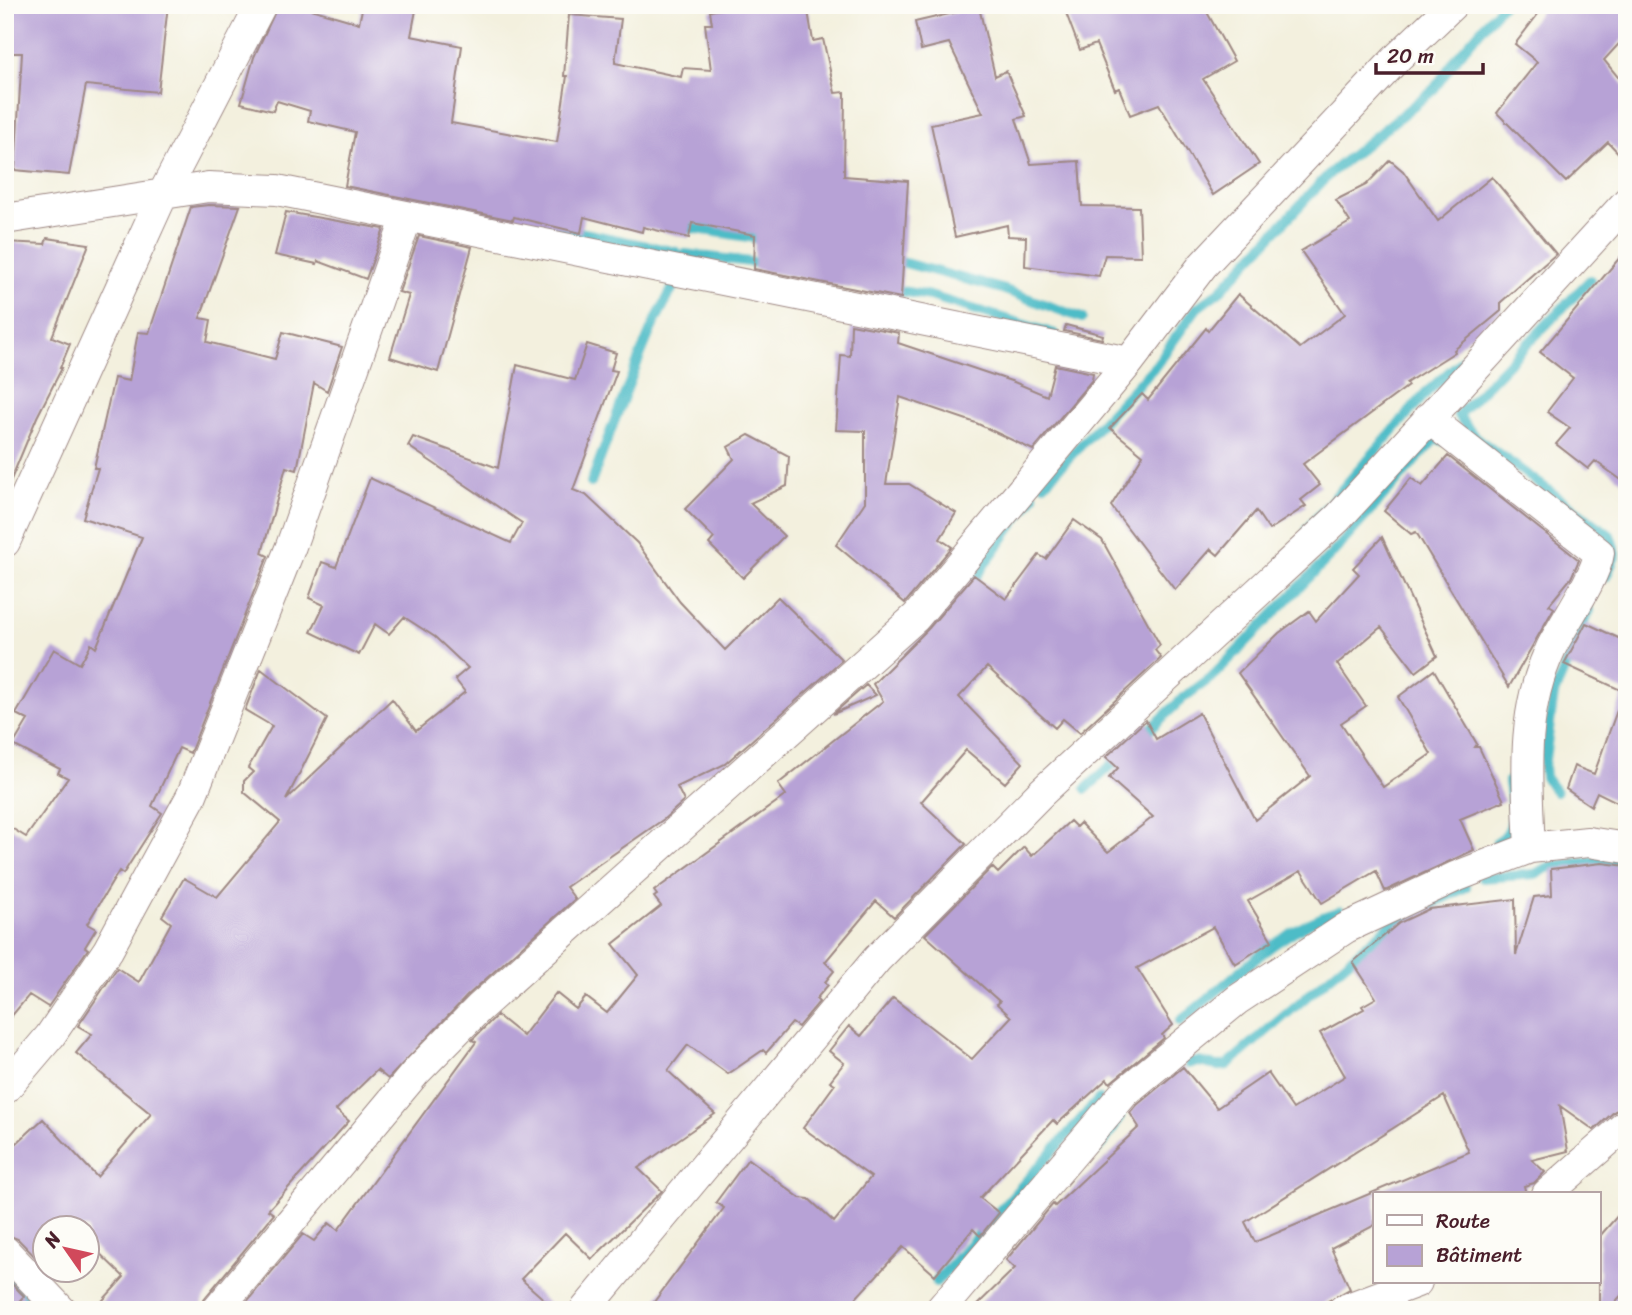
<svg xmlns="http://www.w3.org/2000/svg" width="1632" height="1315" viewBox="0 0 1632 1315" font-family="Sriracha,sans-serif">
<style>
.lines{fill:none;stroke-linecap:round;stroke-linejoin:round}
.stream{stroke:#4ebcc7;stroke-width:10}
.building{fill:#b7a2d6;fill-rule:evenodd}
.street-casing{stroke:#9e8884;stroke-width:32}
.street{stroke:#fff;stroke-width:30}
</style>
<rect width="100%" height="100%" fill="#fdfcf7"/>
<filter id="ink" filterUnits="userSpaceOnUse"><feTurbulence type="fractalNoise" baseFrequency=".0143" numOctaves="2"/><feDisplacementMap in="SourceGraphic" scale="14" xChannelSelector="R" yChannelSelector="G"/><feConvolveMatrix kernelMatrix="1 2 1 2 8 2 1 2 1" color-interpolation-filters="sRGB"/></filter>
<filter id="wash" filterUnits="userSpaceOnUse"><feTurbulence type="fractalNoise" baseFrequency=".00686" numOctaves="4" result="noise"/><feDisplacementMap in="SourceGraphic" scale="28" xChannelSelector="R" yChannelSelector="G"/><feGaussianBlur stdDeviation="1.57" result="paint"/><feColorMatrix in="noise" values="0 0 0 0 0 0 0 0 0 0 0 0 0 0 0 0 0 1.4 0 .05"/><feComposite in="paint" operator="in"/></filter>
<g filter="url(#wash)">
<rect width="100%" height="100%" fill="#f3f0de"/>
<g class="lines">
<path class="stream" d="M523,226L579,232L676,252
M677,226L768,240
M890,259L1002,289L1082,318
M1590,280L1458,415L1474,436L1610,535L1616,554L1606,577
M889,289L930,296L1055,334
M591,483C610,432 629,382 650,332C662,305 679,283 685,254L766,264
M1044,484L1156,365L1197,308L1221,290L1330,173L1434,89L1458,56L1502,5
M1307,529L1428,391L1480,344
M974,579L1034,496
M1142,737L1182,699L1212,677L1331,555L1435,439L1443,441
M1086,789L1122,755
M1556,792L1545,777L1544,766L1554,694L1589,610
M1497,842C1520,830 1511,801 1509,781
M1483,878L1535,874L1551,866L1615,859
M1180,1021C1229,985 1275,930 1340,911
M1189,1064C1203,1058 1213,1070 1227,1065L1390,925L1466,887
M1092,1154L1103,1144L1120,1117
M5,1276L33,1310
M936,1282L1099,1099"/>
</g>
<g id="blocks">
<path class="building" d="M5,5H168L158,92L86,85L69,175L15,170L22,53H5Z
M278,5H297L359,23L363,5H417L411,36L462,46L451,123L557,142L567,76H564L569,15L621,19L615,63L681,77L683,68L711,70L705,24H712L710,11L745,5H807L813,41L823,39L835,93L845,92L844,176L908,181L901,298L754,269L755,235L692,223L689,238L643,227L642,232L584,217L581,233L514,217L513,220L345,186L355,132L308,121L310,111L277,101L273,111L241,103L254,57Z
M1063,5H1203L1234,61L1203,79L1259,164L1213,195L1159,104L1130,115L1119,88L1115,90L1096,44L1080,50Z
M1545,5H1627V35L1604,60L1627,88V162L1608,142L1566,182L1497,113L1537,62L1515,44Z
M979,7L995,76L1006,71L1026,116L1016,119L1031,164L1079,161L1082,206L1139,207L1141,256L1105,255L1099,276L1025,266L1026,237L1008,236L1007,225L955,237L931,124L983,113L949,43L921,50L915,22Z
M1390,160L1403,171L1438,221L1492,177L1556,254L1501,302V311L1454,350L1455,352L1406,383L1408,386L1303,464L1320,485L1301,500L1306,506L1269,530L1256,511L1218,555L1211,549L1175,590L1111,506L1143,455L1110,428L1142,394L1148,400L1206,328L1208,331L1238,294L1300,348L1345,314L1301,251L1350,222L1336,200L1366,185Z
M209,205L240,206L200,318L211,320L207,342L275,359L283,332L342,347L327,391L314,383L297,470L286,467L262,553L268,556L190,753L179,748L152,806L162,813L123,874L119,871L87,924L96,929L85,947L88,949L48,1007L29,995L5,1024V824L26,837L68,778L58,773L60,769L13,745L28,720L16,714L54,649L80,664L91,644L96,648L142,537L83,518L98,468H94L114,378L129,381L138,332L149,333L191,207Z
M286,212L384,229L366,279L318,261L317,264L275,255Z
M419,236L472,247L438,372L390,357L409,295L399,292Z
M47,238L89,244L52,337L70,344L60,368H62L37,417L5,494V242L45,244Z
M1627,249V484L1595,461L1588,469L1556,444L1570,428L1547,412L1573,378L1540,352Z
M851,324L899,333L898,343L1014,382L1047,396L1055,365L1093,373L1092,380L1033,450L976,423L900,397L886,484H909L956,513L940,539L952,547L905,603L836,545L865,502V431L836,430L841,355L850,356Z
M1066,325L1103,335L1102,339L1064,331Z
M587,344L616,353L611,370L617,371L573,490L586,495L637,543L680,602L725,650L778,597L842,660L725,764L677,787L684,801L664,819L566,887L575,899L467,996L388,1079L377,1070L336,1110L349,1121L268,1210L274,1214L204,1299L200,1310H94L124,1277L88,1242V1228H46V1268L18,1239L5,1234V1154L43,1119L97,1177L151,1114L76,1053L92,1034L78,1026L117,968L139,982L171,923L162,916L184,878L217,897L280,822L244,792V781L253,772L248,768L272,726L245,710L261,669L327,719L286,800L392,699L416,731L465,692L455,679L468,668L435,637L404,617L389,634L375,624L359,655L311,632L324,605L309,598L322,562L336,567L370,478L511,543L522,523L408,446L413,437L498,468L517,365L575,380Z
M749,435L789,456L787,486L750,503L784,536L743,578L709,544L714,538L685,509L734,459L728,447Z
M1448,456L1579,560L1571,578L1549,605L1554,608L1509,687L1416,532L1411,534L1384,511L1411,478L1422,486Z
M1074,520L1102,540L1160,645L1155,650L1161,658L1080,733L1063,719L1055,728L987,667L959,697L1023,763L1005,783L966,750L921,802L966,844L894,917L876,901L825,962L834,971L825,982L828,985L816,999L819,1002L798,1027L792,1023L766,1053L763,1050L728,1074L688,1045L668,1071L715,1114L638,1168L662,1191L592,1259L565,1233L521,1279L556,1310H240L303,1234L314,1241L329,1223L338,1230L476,1042L472,1040L497,1015L523,1036L556,993L576,1009L586,997L607,1013L638,975L613,944L661,906L654,897L657,895L654,891L786,795L778,784L883,701L873,684L929,628L974,575L1006,599L1039,555L1046,559Z
M1382,537L1437,656L1416,672L1381,627L1337,664L1366,706L1341,723L1383,787L1431,754L1398,697L1434,670L1477,744L1475,747H1479L1504,801L1460,819L1474,850L1385,891L1376,871L1322,903L1301,871L1248,901L1272,941L1235,964L1213,927L1137,968L1173,1025L1162,1035L1164,1038L1110,1083L1107,1079L1057,1124L1053,1120L980,1198L999,1213L980,1236L973,1229L935,1275L903,1247L845,1310H648L724,1208L716,1202L748,1159L800,1198L809,1199L834,1222L871,1177L803,1128L835,1084L830,1081L844,1063L829,1051L849,1026L861,1036L893,998L972,1059L1011,1017L997,1004L1000,1002L925,935L992,867L998,873L1024,847L1032,856L1070,821L1076,827L1080,823L1108,852L1153,817L1109,778L1118,768L1106,757L1146,720L1156,739L1199,713L1255,820L1310,776L1238,673L1279,633L1309,611L1316,621L1359,574L1353,568Z
M1586,623L1627,642V693L1564,664Z
M866,685L876,695L833,714Z
M1623,694H1627V807L1597,792L1591,806L1566,789L1574,766L1594,774Z
M1602,863L1627,866V1107L1615,1111L1594,1130L1560,1106L1568,1151L1532,1160L1545,1172L1534,1183L1524,1186L1526,1194H1375V1225L1331,1248L1350,1289L1312,1310H972L1015,1268L1006,1260L1053,1204L1055,1206L1139,1127L1130,1113L1137,1105L1183,1067L1217,1108L1268,1073L1293,1109L1345,1076L1320,1033L1364,1009L1362,1006L1376,998L1353,962L1399,923L1429,909L1515,899L1516,955L1534,897L1552,895L1551,869ZM1444,1096L1469,1152L1255,1242L1245,1222Z
M1627,1205V1289L1608,1310H1599V1237Z
M5,1277L24,1296L11,1310H5Z"/>
</g>
</g>
<g filter="url(#ink)">
<use href="#blocks" fill-opacity="0" stroke="#9e8884" stroke-width="2"/>
<g class="lines">
<defs>
<path id="street" d="M5,219L208,187L277,190L1129,362
M1428,418L1599,553C1596,577 1563,624 1551,648C1520,713 1527,779 1530,848
M5,542L162,196L261,5
M5,1089L50,1036L108,950L191,797L291,546L407,217
M1547,1194L1627,1124
M5,1251L61,1310
M217,1310L416,1072L479,1008L916,617L1129,362L1203,265L1398,57L1452,5
M585,1310L877,959L1041,793L1338,518L1627,202
M940,1310L1125,1092L1237,1000L1346,928L1455,877L1530,848L1588,842L1627,848
M1343,1310L1417,1282"/>
</defs>
<use href="#street" class="street-casing"/>
<use href="#street" class="street"/>
</g>
</g>
<rect width="1632" height="1315" fill="none" stroke="#fdfcf7" stroke-width="28"/>
<rect x="1373" y="1192" width="228" height="91" fill="#fdfcf7" stroke="#b5a4a5" stroke-width="2"/>
<rect x="1387" y="1215" width="35" height="10" fill="#ffffff" stroke="#b5a4a5" stroke-width="2"/>
<text x="1436" y="1228" font-size="21" fill="#4a1f2b">Route</text>
<rect x="1387" y="1245" width="35" height="21" fill="#b7a2d6" stroke="#b5a4a5" stroke-width="2"/>
<text x="1436" y="1262" font-size="21" fill="#4a1f2b">Bâtiment</text>
<g transform="translate(66 1249) rotate(304)"><circle r="33" fill="#fdfcf7" stroke="#b5a4a5" stroke-width="2"/>
<path d="M0-5L12 26L0 18L-12 26Z" fill="#d1495b"/>
<text y="-10" font-size="19" font-weight="bold" text-anchor="middle" fill="#4a1f2b">N</text>
</g>
<path d="M1376 63v10h107v-10" fill="none" stroke="#4a1f2b" stroke-width="3.5"/>
<text x="1387" y="63" font-size="21" fill="#4a1f2b" stroke="#fdfcf7" stroke-width="5" paint-order="stroke">20 m</text>
</svg>
